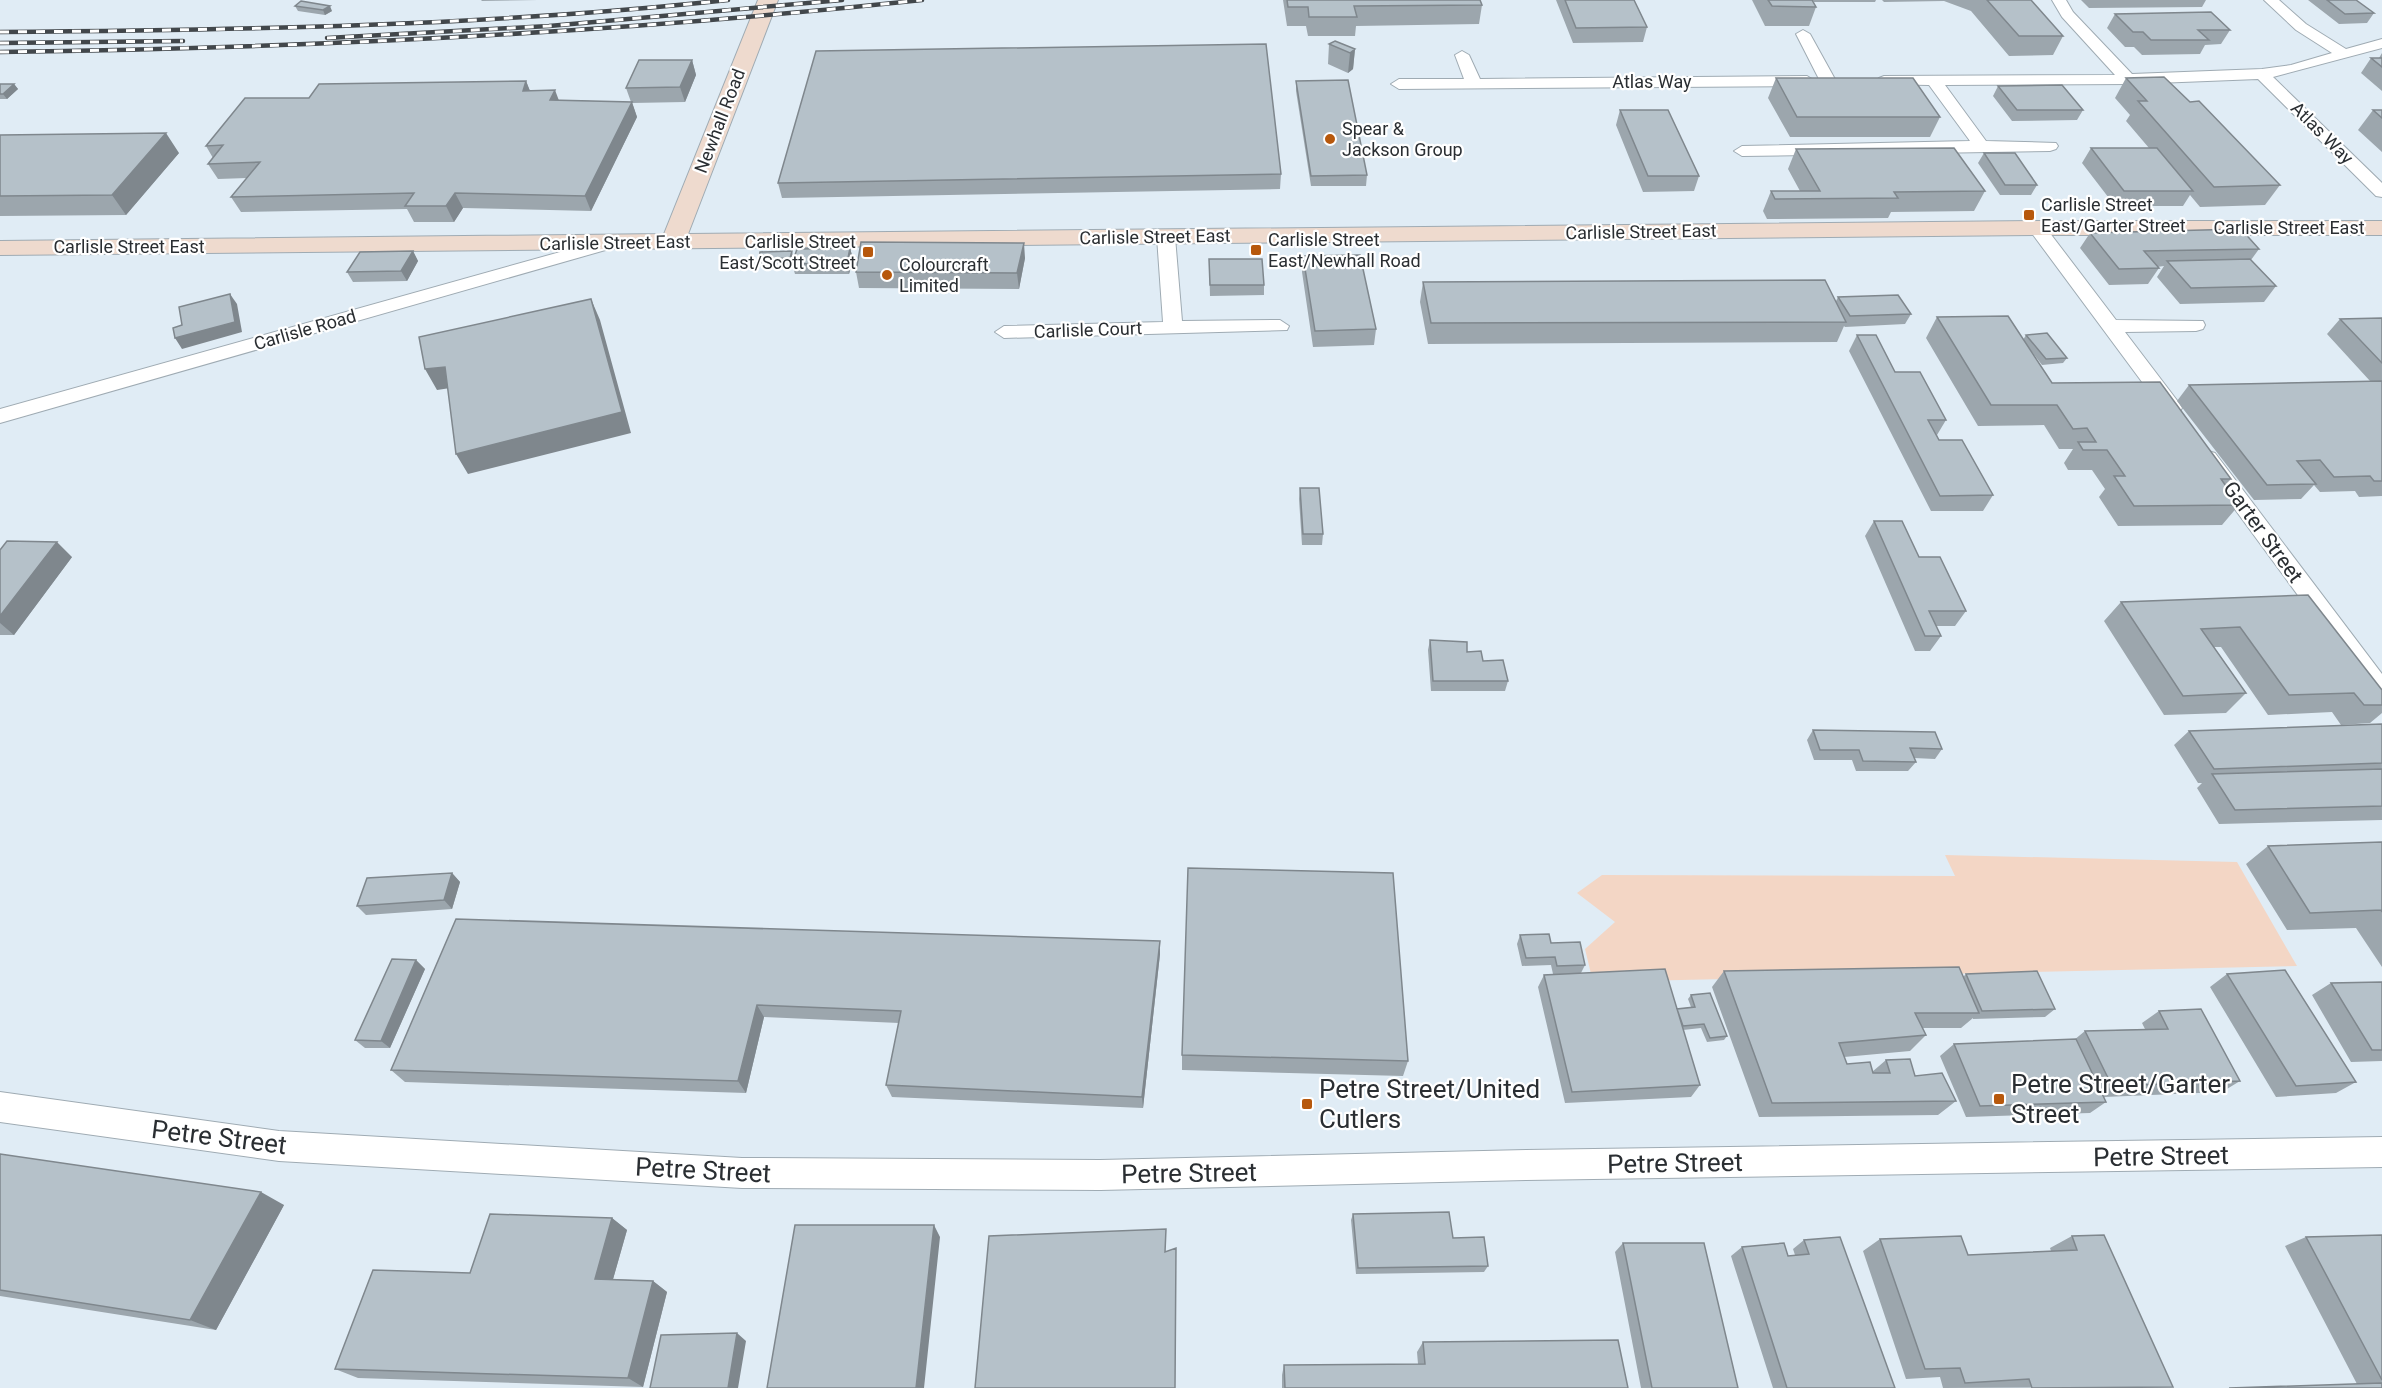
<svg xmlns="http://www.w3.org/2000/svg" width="2382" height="1388" viewBox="0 0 2382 1388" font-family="Roboto,sans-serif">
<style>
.green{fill:#f3d6c5}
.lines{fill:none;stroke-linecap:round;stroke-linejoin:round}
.minor-casing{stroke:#9fabb3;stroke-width:2}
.secondary-casing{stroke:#9fabb3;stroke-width:2}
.minor{fill:#fff;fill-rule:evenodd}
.secondary{fill:#eedace;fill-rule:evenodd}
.rail-casing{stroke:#42474b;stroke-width:4.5}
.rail{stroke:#fff;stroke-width:3;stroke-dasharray:9;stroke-linecap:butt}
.wall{fill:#9ca6ad}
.shaded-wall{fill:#7f878d}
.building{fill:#b5c1c9;stroke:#7f878d;stroke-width:1.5}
.poi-dot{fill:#b7580c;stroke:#fff;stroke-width:2}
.labels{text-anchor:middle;stroke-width:4.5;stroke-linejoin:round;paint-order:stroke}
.far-street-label{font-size:18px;fill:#2a2e32;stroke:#fff}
.far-poi-label{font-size:18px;fill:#2a2e32;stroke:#fff;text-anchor:start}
.street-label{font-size:21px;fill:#2a2e32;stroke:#fff}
.near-poi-label{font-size:26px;fill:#2a2e32;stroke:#fff;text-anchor:start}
.near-street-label{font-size:26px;fill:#2a2e32;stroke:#fff}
</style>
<rect width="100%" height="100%" fill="#e0ecf5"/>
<path class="green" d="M1945,855L2237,862L2297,966L1593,982L1585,949L1615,922L1577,893L1602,875L1955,876Z"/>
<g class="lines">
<defs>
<path id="minor" d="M2052,0H2066L2073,12L2132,74L2262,69L2291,65L2332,53L2296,30L2264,0H2279L2306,24L2346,49L2382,39V48L2273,77L2382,183V197L2376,196L2258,79L2131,84L1945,85L1986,141L2056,143L2058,146L2056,149L2050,151L1742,156L1734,151L1742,146L1970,141L1929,85L1879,84L1876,81L1879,78L1884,76L2115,75L2062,17Z
M1803,30L1810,34L1836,81L1833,84H1823L1820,81L1796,34Z
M1462,51L1469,55L1480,79L1807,76L1815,81L1807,86L1399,89L1391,84L1399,79H1464L1455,55Z
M2037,223L2043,224L2116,320L2203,321L2205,325L2203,329L2196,331L2125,332L2179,403L2182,408L2179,413H2165L2028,228Z
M1166,232L1175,237L1182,321L1280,320L1289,326L1287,330L1004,338L995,332L1004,326L1163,322L1157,237Z
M610,238L616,239L619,243L616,247L0,423V409Z
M2208,451L2215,453L2382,674V701L2374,699L2201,463L2198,458L2201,453Z
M0,1092L279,1131L742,1158L1100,1160L1526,1150L2382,1137V1167L1526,1180L1100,1190L742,1188L279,1161L0,1122Z"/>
<path id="secondary" d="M758,0H778L688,234L2037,221H2382V235H2037L0,255V241L664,234Z"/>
</defs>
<use href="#minor" class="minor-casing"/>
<use href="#secondary" class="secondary-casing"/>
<use href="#minor" class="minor"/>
<use href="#secondary" class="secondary"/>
<defs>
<path id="rail" d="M0,32C243,30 486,26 728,0
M327,38L549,26L842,0
M0,43L183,41
M0,52C308,48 615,33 922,0"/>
</defs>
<use href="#rail" class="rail-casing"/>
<use href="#rail" class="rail"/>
</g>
<path class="wall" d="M481,0H538L482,1Z
M1283,0H1480L1482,5L1479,24L1356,26L1355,36H1308L1306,26H1287Z
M1556,0H1634L1647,27L1643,42L1573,43Z
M1752,0H1812L1816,7L1809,26H1765Z
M1812,0H1876L1875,2H1814Z
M1882,0H2031L2063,36L2053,55L2009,56L1971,11L1944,1L1884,2Z
M2081,0H2206L2202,7L2089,8Z
M2308,0H2356L2374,13L2367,23L2339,24Z
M295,6L332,11L325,15L298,11Z
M2115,14L2230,30L2221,44L2205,45L2200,54L2142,55L2134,47H2125L2107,28Z
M1329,44L1355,49L1353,69L1348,73L1328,64Z
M2382,53V91L2361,73L2371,58H2379Z
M692,60L696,75L685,102L632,103L637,117L591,211L463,208L454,222H414L407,209L241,212L231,197L247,178L218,179L208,164L213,158L206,146L309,98L526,81L530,91L559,100L631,102L626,88Z
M1776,78L1940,117L1930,137H1790L1768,98Z
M2126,78L2280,185L2265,205L2200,207L2190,195L2183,206H2115L2082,163L2091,148H2149L2126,121L2130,115L2115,98Z
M1296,81L1367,175L1366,186H1311L1296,91Z
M0,84H14L18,89L7,99H0Z
M1998,86L2083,110L2077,120L2012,121L1993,96Z
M1620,110L1699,176L1694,191L1643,192L1616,125Z
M2373,110H2382V152L2358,130Z
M0,135L179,153L126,215L0,216Z
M1796,149L1985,191L1974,211L1891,212L1888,218L1767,219L1763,211L1771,191H1800L1788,169Z
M1984,153L2037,185L2031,195H2000L1978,163Z
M1281,174L1280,189L782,198L778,183Z
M2090,233L2259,249L2251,260L2276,286L2264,302L2180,304L2157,277L2164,266L2157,267L2159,268L2148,284L2109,285L2080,248Z
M850,248L853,259L849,274H795L792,264Z
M413,251L418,261L407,281L353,282L347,272Z
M1303,256L1376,329L1374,345L1313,347L1302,272Z
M793,257L792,263L760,264L759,259Z
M1025,258L1019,289L859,288L856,272Z
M1209,259L1264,285V295L1210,296Z
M1423,282L1836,301L1838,297L1911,314L1905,324L1845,327L1844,326L1837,342L1428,344L1420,302Z
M1937,317L2023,340L2026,335L2067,358L2063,363L2042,365L2026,344L2052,383L2231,479L2225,485L2239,505L2222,525L2118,526L2099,497L2105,489L2092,470H2068L2064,463L2073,449H2059L2044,425L1978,426L1926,338Z
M2382,318V496L2359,497L2355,491L2320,492L2314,485L2301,499L2254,500L2177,401L2189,385L2370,381L2327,334L2340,319Z
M1857,335L1946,420L1937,435L1939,440L1993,495L1983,511H1931L1849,351Z
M1300,488L1323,534L1322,545H1302L1299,499Z
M1874,521L1966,611L1955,626H1936L1941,636L1930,651H1915L1865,536Z
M0,550L72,557L14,635H0Z
M2308,595L2382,690V713L2370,723L2341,725L2332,712L2268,715L2221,647H2214L2246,693L2226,713L2164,715L2104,621L2121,602Z
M1430,640L1467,652L1508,681L1505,691H1431L1428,650Z
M2382,724V820L2219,824L2197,788L2202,783H2198L2174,745L2189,731Z
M1813,730L1942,749L1935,759L1914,758L1916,762L1908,771H1856L1852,760H1814L1807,740Z
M2382,842V967L2356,928L2287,930L2246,864L2268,846Z
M452,873L460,882L452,909L366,915L357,906Z
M456,919L1160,954L1143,1108L892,1097L886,1085L899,1023L764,1017L746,1093L405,1082L391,1070Z
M1520,935L1551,943L1585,965L1581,973L1677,1009L1691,1007L1688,999L1691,995L1727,1036L1724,1040L1707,1042L1701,1028L1683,1030L1700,1085L1691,1097L1565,1103L1538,987L1544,975L1553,974L1551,965L1522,966L1517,944Z
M416,960L425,969L390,1048H365L355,1040Z
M1724,971L1963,977L1966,974L2055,1009L2045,1017L1973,1019V1018L1961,1028H1923L1926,1035L1910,1051L1844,1057L1847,1064L1872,1072L1886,1060L1956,1101L1938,1115L1759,1117L1712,987Z
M2227,974L2356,1082L2336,1093L2276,1097L2210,987Z
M2382,982V1061L2351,1062L2312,995L2331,983Z
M2159,1011L2240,1081L2222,1092L2104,1097L2106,1102L2090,1113L1966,1117L1940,1056L1954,1044L2074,1040L2085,1031L2145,1029L2142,1023Z
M1182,1055L1408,1061L1403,1076L1182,1070Z
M0,1154L284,1205L216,1330L0,1296Z
M1353,1214L1453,1238L1488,1266L1484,1272L1356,1274L1351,1220Z
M612,1218L627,1230L613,1279L653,1281L667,1292L643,1387L358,1378L335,1369L470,1273Z
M2382,1235V1388L2357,1384L2285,1246L2306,1237Z
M2072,1236L2173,1387L1943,1388L1940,1377L1906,1379L1863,1251L1880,1239L1968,1255L2051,1251L2050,1248Z
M1804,1240L1895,1388H1773L1731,1256L1742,1247L1788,1256L1795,1255L1793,1249Z
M1623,1243L1738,1388H1641L1615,1252Z
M1423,1342L1628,1388H1282V1375L1284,1365L1418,1364L1417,1352Z"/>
<path class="shaded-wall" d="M330,6L332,11L325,15L323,10Z
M1355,49L1353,69L1348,73L1350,53Z
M692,60L696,75L685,102L680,87Z
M526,81L532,96L523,91Z
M14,84L18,89L7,99L3,94Z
M555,90L561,106L550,100Z
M632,102L637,117L591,211L585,196Z
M166,133L179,153L126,215L112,195Z
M455,193L463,208L454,222L446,206Z
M1024,243L1025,258L1019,289L1017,273Z
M850,248L853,259L849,274L847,263Z
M413,251L418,261L407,281L401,271Z
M792,251L793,257L792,263L790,258Z
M230,294L237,304L242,332L182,349L175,338Z
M591,299L600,320L631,433L468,474L456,454Z
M445,367L457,387L437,390L425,369Z
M57,542L72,557L14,635L0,623V616Z
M452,873L460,882L452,909L444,900Z
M1160,941V954L1143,1108L1142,1097Z
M416,960L425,969L390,1048L381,1041Z
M757,1005L764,1017L746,1093L738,1081Z
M261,1192L284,1205L216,1330L190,1320Z
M612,1218L627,1230L610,1290L595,1279Z
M934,1225L940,1237L924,1388H916Z
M653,1281L667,1292L643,1387L628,1378Z
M737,1333L746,1341L738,1388H728Z"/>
<path class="building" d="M1287,0H1480L1482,5L1354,6L1357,17H1309L1308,7H1288Z
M1565,0H1634L1647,27L1576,28Z
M1768,0H1812L1816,7L1772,6Z
M1987,0H2031L2063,36H2019Z
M2327,0H2356L2374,13L2345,14Z
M301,1L330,6L323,10L295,6Z
M2211,12L2230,30H2198L2209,40H2151L2143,32H2133L2115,14Z
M1335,41L1355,49L1350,53L1329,44Z
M1266,44L1281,174L778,183L816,51Z
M2371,58H2382V67Z
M639,60H692L680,87L626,88Z
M2164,77L2190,102L2199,101L2280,185L2214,187L2138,101H2147L2126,78Z
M1776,78H1913L1940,117H1797Z
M1348,80L1367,175L1311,176L1296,81Z
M526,81L523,91L555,90L550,100L632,102L585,196L455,193L446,206H405L414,193L231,197L260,162L208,164L223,145L206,146L245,98H309L319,84Z
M0,84H14L3,94H0Z
M2062,85L2083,110H2017L1998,86Z
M1620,110H1668L1699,176H1648Z
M2373,110H2382V118Z
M166,133L112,195L0,196V135Z
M1954,148L1985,191L1894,192L1898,198L1775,199L1771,191H1820L1796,149Z
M2091,148H2157L2193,191H2124Z
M1984,153H2015L2037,185H2005Z
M2241,229L2259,249L2144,251L2159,268L2119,269L2090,233Z
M861,242L1024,243L1017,273L856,272Z
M850,248L847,263L792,264L797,249Z
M413,251L401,271L347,272L360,252Z
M792,251L790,258L759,259L760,252Z
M1360,255L1376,329L1315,331L1303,256Z
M1209,259H1262L1264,285H1210Z
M2250,259L2276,286L2191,288L2167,261Z
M1825,280L1846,322L1431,323L1423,282Z
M230,294L235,322L175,338L173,328L182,325L179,307Z
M1898,295L1911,314L1850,316L1838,297Z
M591,299L622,412L456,454L445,367L425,369L419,337Z
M2008,316L2052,383L2160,382L2231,479H2221L2239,505L2134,506L2114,476H2125L2107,450H2083L2078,442H2096L2087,428L2073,429L2057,405H1991L1937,317Z
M2382,318V363L2340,319Z
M2047,333L2067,358L2046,359L2026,335Z
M1857,335H1876L1895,372H1920L1946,420H1928L1939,440H1962L1993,495L1940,496Z
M2382,381V481H2374L2370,476L2334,477L2320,460L2297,461L2316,484L2267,485L2189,385Z
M1300,488H1319L1323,534H1303Z
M1874,521H1902L1919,557H1940L1966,611H1929L1941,636H1925Z
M7,541L57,542L0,616V550Z
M2308,595L2382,690V705H2364L2354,693L2289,695L2240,627L2201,629L2246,693L2183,696L2121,602Z
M1430,640L1467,642V652L1481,651L1483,661L1503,660L1508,681H1433Z
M2382,724V763L2214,769L2189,731Z
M1813,730L1935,732L1942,749L1910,748L1916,762L1863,761L1859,750H1820Z
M2382,769V806L2235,810L2212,774Z
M2382,842V912L2381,910L2310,913L2268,846Z
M1188,868L1393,873L1408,1061L1182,1055Z
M452,873L444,900L357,906L367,878Z
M456,919L1160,941L1142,1097L886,1085L901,1011L757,1005L738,1081L391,1070Z
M1549,934L1551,943L1580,942L1585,965L1557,966L1555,957L1526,958L1520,935Z
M392,959L416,960L381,1041L355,1040Z
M1959,967L1979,1013H1915L1926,1035L1839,1043L1847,1064L1870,1062L1873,1073H1890L1886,1060L1910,1059L1915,1076L1942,1073L1956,1101L1772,1103L1724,971Z
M1665,969L1700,1085L1572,1092L1544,975Z
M2285,970L2356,1082L2296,1086L2227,974Z
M2037,971L2055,1009L1982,1011L1966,974Z
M2382,982V1050H2372L2331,983Z
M1710,993L1727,1036L1710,1038L1704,1024L1683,1026L1677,1009L1695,1007L1691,995Z
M2201,1009L2240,1081L2112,1086L2085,1031L2168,1029L2159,1011Z
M2076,1039L2106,1102L1980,1106L1954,1044Z
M0,1154L261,1192L190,1320L0,1290Z
M1449,1212L1453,1238L1484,1237L1488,1266L1358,1268L1353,1214Z
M490,1214L612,1218L595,1279L653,1281L628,1378L335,1369L373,1270L470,1273Z
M795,1225H934L916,1388H767Z
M1166,1229L1165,1252L1176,1248L1175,1388H975L989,1236Z
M2104,1235L2173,1387L2032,1388L2029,1379L1965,1383L1960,1368L1925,1369L1880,1239L1961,1236L1968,1255L2077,1250L2072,1236Z
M2382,1235V1380L2306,1237Z
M1840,1237L1895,1388H1787L1742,1247L1784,1243L1788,1256L1809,1254L1804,1240Z
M1623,1243H1704L1738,1388H1652Z
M737,1333L728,1388H650L661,1335Z
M1618,1340L1628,1388H1285L1284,1365L1425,1364L1423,1342Z
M2382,1383V1388H2229Z"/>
<g class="poi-dot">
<circle cx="1330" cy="139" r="6"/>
<rect x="2023" y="209" width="12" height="12" rx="3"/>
<rect x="1250" y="244" width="12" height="12" rx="3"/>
<rect x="862" y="246" width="12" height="12" rx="3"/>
<circle cx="887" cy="275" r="6"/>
<rect x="1993" y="1093" width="12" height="12" rx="3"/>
<rect x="1301" y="1098" width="12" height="12" rx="3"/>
</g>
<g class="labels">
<g class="far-street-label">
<text x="1652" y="88">Atlas Way</text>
<text transform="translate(720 121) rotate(-69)" y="6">Newhall Road</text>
<text transform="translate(2322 133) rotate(45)" y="6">Atlas Way</text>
<text x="2289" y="234">Carlisle Street East</text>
<text transform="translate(1641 232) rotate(-1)" y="6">Carlisle Street East</text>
<text transform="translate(1155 237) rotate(-1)" y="6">Carlisle Street East</text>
<text transform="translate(615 243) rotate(-1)" y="6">Carlisle Street East</text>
<text x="129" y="253">Carlisle Street East</text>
<text transform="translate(305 330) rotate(-16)" y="6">Carlisle Road</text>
<text transform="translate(1088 330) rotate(-2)" y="6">Carlisle Court</text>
</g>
<g class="far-poi-label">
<text x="1342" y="135">Spear &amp;<tspan x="1342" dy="21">Jackson Group</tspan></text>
<text x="2041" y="211">Carlisle Street<tspan x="2041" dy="21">East/Garter Street</tspan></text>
<text x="1268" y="246">Carlisle Street<tspan x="1268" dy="21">East/Newhall Road</tspan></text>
<text x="856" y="248" text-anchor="end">Carlisle Street<tspan x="856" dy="21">East/Scott Street</tspan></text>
<text x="899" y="271">Colourcraft<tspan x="899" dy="21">Limited</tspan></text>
</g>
<g class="street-label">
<text transform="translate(2263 532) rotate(54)" y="7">Garter Street</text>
</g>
<g class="near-poi-label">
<text x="2011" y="1093">Petre Street/Garter<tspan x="2011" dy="30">Street</tspan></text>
<text x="1319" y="1098">Petre Street/United<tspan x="1319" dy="30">Cutlers</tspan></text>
</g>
<g class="near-street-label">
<text transform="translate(219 1137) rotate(7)" y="9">Petre Street</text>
<text transform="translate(2161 1156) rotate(-1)" y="9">Petre Street</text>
<text transform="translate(1675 1163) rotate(-1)" y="9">Petre Street</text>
<text transform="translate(703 1170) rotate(3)" y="9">Petre Street</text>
<text transform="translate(1189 1173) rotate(-1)" y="9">Petre Street</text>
</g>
</g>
</svg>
